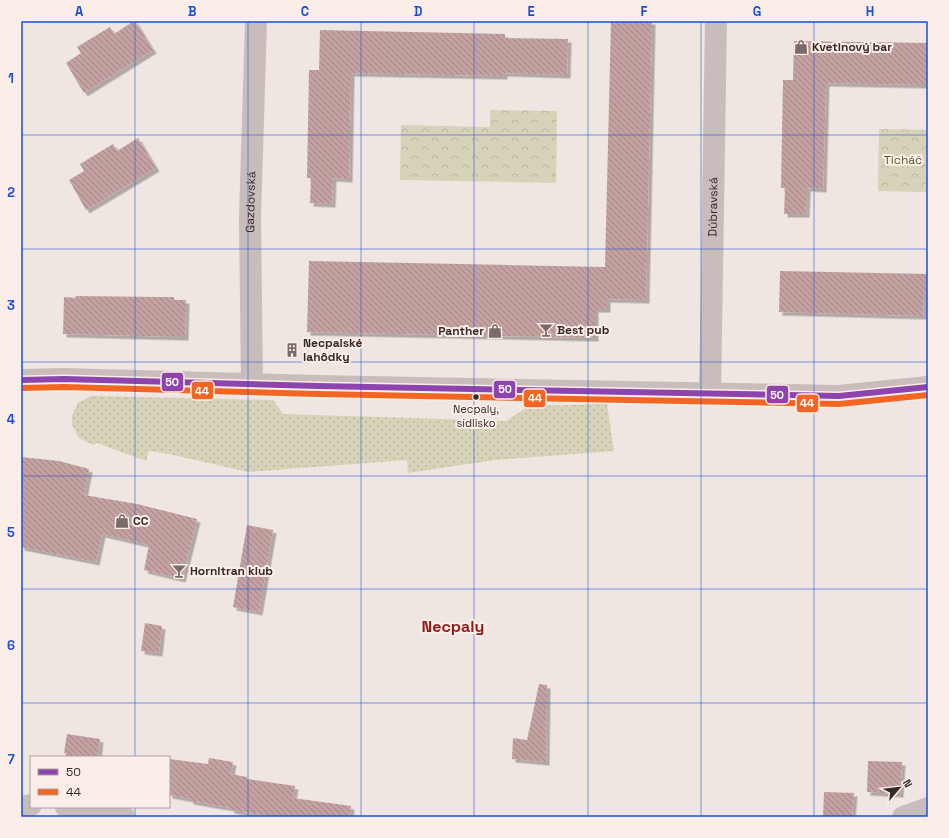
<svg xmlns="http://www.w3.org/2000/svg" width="949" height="838" viewBox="0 0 949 838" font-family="'Space Grotesk',sans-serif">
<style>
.grass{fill:url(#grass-dots)}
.park{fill:url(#park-crowns)}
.building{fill:url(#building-back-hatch);filter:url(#shadow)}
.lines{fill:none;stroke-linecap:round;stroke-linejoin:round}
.minor{stroke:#c8bdba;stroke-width:22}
.bus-1-casing{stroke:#fbeee8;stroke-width:9}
.bus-2-casing{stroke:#fbeee8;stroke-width:9}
.bus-1{stroke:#8e44ad;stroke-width:6}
.bus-2{stroke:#f26522;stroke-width:6}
.grid{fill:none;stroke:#1d4ed8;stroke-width:1;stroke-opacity:0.55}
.bus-dot{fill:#392927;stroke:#fbeee8;stroke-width:1.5}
.labels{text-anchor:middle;stroke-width:4;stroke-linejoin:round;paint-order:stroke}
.bus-label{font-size:11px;fill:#392927;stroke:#fbeee8}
.poi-label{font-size:12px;font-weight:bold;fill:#392927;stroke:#fbeee8;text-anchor:start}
.park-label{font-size:12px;fill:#545a28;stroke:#fbeee8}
.street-label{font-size:12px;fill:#392927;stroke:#fbeee8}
.district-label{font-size:16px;font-weight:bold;fill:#911818;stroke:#fbeee8}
.line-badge{stroke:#fbeee8;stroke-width:1.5}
.badge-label{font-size:11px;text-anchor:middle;font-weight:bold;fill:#fff}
.neatline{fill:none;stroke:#1d4ed8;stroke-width:1.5}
.grid-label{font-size:13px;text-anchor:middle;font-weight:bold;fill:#1d4ed8}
</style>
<defs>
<pattern id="grass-dots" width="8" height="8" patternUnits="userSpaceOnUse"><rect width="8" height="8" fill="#d6d3b9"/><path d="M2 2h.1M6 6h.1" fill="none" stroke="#b8b59f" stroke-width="1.8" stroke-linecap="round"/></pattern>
<pattern id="park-crowns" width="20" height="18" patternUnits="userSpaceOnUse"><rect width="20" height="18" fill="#d6d3b9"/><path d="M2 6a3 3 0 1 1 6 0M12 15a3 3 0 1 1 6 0" fill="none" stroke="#b8b59f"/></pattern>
<pattern id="building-back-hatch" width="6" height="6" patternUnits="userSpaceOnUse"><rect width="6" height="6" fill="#c4a2a1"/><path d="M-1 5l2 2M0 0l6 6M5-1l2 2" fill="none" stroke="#a08483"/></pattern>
<filter id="shadow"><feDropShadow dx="3.5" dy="3.5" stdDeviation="0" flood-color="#0004"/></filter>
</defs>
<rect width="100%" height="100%" fill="#efe5e1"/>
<path class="grass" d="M91,396L273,400L283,414L506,421L529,406L607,404L614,451L495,460L408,473L407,460L248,472L169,454L149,451L146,461L97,443L93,445L79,438L72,425V415L78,403Z"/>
<path class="park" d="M490,110L557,111L556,183L400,180L401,125L490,127Z
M879,129L928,130V192L878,191Z"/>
<path class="building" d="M134,21H135L153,50L84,93L66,63L81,53L77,47L110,27L114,34Z
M611,21H652L646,300L607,299V309H595V338L307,332L309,261L605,267Z
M320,30L505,34V38L568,39L567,75L504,73V76L351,73L349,179L333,178L332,204L310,203L311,178H307L309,70H319Z
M794,41L928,43V85L826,83L823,189L807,188L806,214H784L785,188H781L783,80H793Z
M138,138L156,168L86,210L69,180L84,171L80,164L113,144L117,151Z
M780,271L928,274V293L924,292L923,316L779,312Z
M75,296L160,297H174V300H186L185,337L63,334L64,297L76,298Z
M21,457L59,461L89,469L84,495L137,504L197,519L182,579L144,570L149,545L102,534L96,562L21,547Z
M247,525L273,530L259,612L233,607Z
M145,623L162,626L159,653L141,651Z
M539,684L547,685L546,762L512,759L513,738L527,740Z
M67,734L100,739L98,757H65L66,753H64Z
M209,758L233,762L231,774L247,777V779L295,786L293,798L351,806L350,817H274L231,810V808L190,801V799L169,795V759L208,764Z
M868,761L902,762L900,794L867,792Z
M824,792L854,793L852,817H823Z"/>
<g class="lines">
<g class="minor">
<path d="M21,380L64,379L318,386L839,396L928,387"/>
<path id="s1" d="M252,384L250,218L256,21"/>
<path id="s2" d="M710,394L716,21"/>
<path d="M21,807L31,805"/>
<path d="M66,807L115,814L124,817"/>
<path d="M903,817L928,808"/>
</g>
<defs>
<path id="bus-1" d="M21,380L64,379L318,386L839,396L928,387"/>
<path id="bus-2" d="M21,388L64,387L318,394L839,404L928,395"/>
</defs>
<use href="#bus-1" class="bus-1-casing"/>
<use href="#bus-2" class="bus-2-casing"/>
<use href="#bus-1" class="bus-1"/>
<use href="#bus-2" class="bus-2"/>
</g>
<path class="grid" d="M135,21V757M248,21V817M361,21V817M474,21V817M588,21V817M701,21V817M814,21V817M21,135H928M21,249H928M21,362H928M21,476H928M21,589H928M21,703H928M135,807V817"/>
<defs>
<symbol id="shop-bare" viewBox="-9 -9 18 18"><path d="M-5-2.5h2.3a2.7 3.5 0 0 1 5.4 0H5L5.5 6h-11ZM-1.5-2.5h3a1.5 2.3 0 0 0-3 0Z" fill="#796b68" stroke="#fbeee8" stroke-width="2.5" paint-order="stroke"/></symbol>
<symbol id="bar-bare" viewBox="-9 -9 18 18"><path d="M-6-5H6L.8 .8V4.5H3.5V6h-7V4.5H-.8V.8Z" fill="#796b68" stroke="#fbeee8" stroke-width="2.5" paint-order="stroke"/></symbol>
<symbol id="building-bare" viewBox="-9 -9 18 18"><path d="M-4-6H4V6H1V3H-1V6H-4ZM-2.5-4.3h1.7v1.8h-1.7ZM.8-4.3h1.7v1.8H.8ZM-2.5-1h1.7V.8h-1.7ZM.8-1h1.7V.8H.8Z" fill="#796b68" stroke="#fbeee8" stroke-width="2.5" paint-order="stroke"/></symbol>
</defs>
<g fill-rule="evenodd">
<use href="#shop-bare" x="791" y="37" width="20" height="20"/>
<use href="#bar-bare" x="536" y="320" width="20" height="20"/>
<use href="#shop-bare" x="485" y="321" width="20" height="20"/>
<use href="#building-bare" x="282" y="340" width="20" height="20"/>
<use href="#shop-bare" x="112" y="511" width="20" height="20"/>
<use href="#bar-bare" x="169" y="561" width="20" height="20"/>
</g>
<circle class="bus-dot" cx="476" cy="397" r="3.5"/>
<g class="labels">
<g class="bus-label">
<text x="476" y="413">Necpaly,<tspan x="476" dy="14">sídlisko</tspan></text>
</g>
<g class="poi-label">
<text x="812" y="51">Kvetinový bar</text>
<text x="557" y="334">Best pub</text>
<text x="484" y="335" text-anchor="end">Panther</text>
<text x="303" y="347">Necpalské<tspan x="303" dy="14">lahôdky</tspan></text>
<text x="133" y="525">CC</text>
<text x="190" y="575">Hornitran klub</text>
</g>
<g class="park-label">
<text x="903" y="164">Ticháč</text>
</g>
<g class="street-label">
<text dy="4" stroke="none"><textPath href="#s1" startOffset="182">Gazdovská</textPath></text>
<text dy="4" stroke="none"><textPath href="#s2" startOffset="187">Dúbravská</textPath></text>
</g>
<g class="district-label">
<text x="453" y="632">Necpaly</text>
</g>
</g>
<g class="line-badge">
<rect x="161" y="372" width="23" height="20" rx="4" fill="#8e44ad"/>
<rect x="493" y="380" width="23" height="19" rx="4" fill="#8e44ad"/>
<rect x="191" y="381" width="23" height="19" rx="4" fill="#f26522"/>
<rect x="766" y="385" width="23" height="19" rx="4" fill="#8e44ad"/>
<rect x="523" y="389" width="23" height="19" rx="4" fill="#f26522"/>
<rect x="796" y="394" width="23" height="19" rx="4" fill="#f26522"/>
</g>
<g class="badge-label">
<text x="172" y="386">50</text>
<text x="505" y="393">50</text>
<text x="202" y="395">44</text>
<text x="777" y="399">50</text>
<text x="535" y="402">44</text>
<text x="807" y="407">44</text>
</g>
<rect width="949" height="838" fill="none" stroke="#fbeee8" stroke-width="44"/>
<rect x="30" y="756" width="140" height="52" fill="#fbeee8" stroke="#ad9f9b"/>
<rect x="38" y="769" width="20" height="6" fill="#8e44ad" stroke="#ad9f9b"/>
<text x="66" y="776" font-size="12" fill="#392927">50</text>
<rect x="38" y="789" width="20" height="6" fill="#f26522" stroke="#ad9f9b"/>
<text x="66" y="796" font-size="12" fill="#392927">44</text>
<g transform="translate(899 788) rotate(62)" stroke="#fbeee8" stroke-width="3" paint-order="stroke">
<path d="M0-3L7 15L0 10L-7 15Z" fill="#392927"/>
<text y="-6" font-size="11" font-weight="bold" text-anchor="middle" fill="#392927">N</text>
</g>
<rect x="22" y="22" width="905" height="794" class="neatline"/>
<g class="grid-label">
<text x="79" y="16">A</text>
<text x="192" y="16">B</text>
<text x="305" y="16">C</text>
<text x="418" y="16">D</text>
<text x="531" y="16">E</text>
<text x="644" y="16">F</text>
<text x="757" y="16">G</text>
<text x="870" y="16">H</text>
<text x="11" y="83">1</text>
<text x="11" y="197">2</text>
<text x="11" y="310">3</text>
<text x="11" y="424">4</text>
<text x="11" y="537">5</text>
<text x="11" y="650">6</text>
<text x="11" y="764">7</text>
</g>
</svg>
